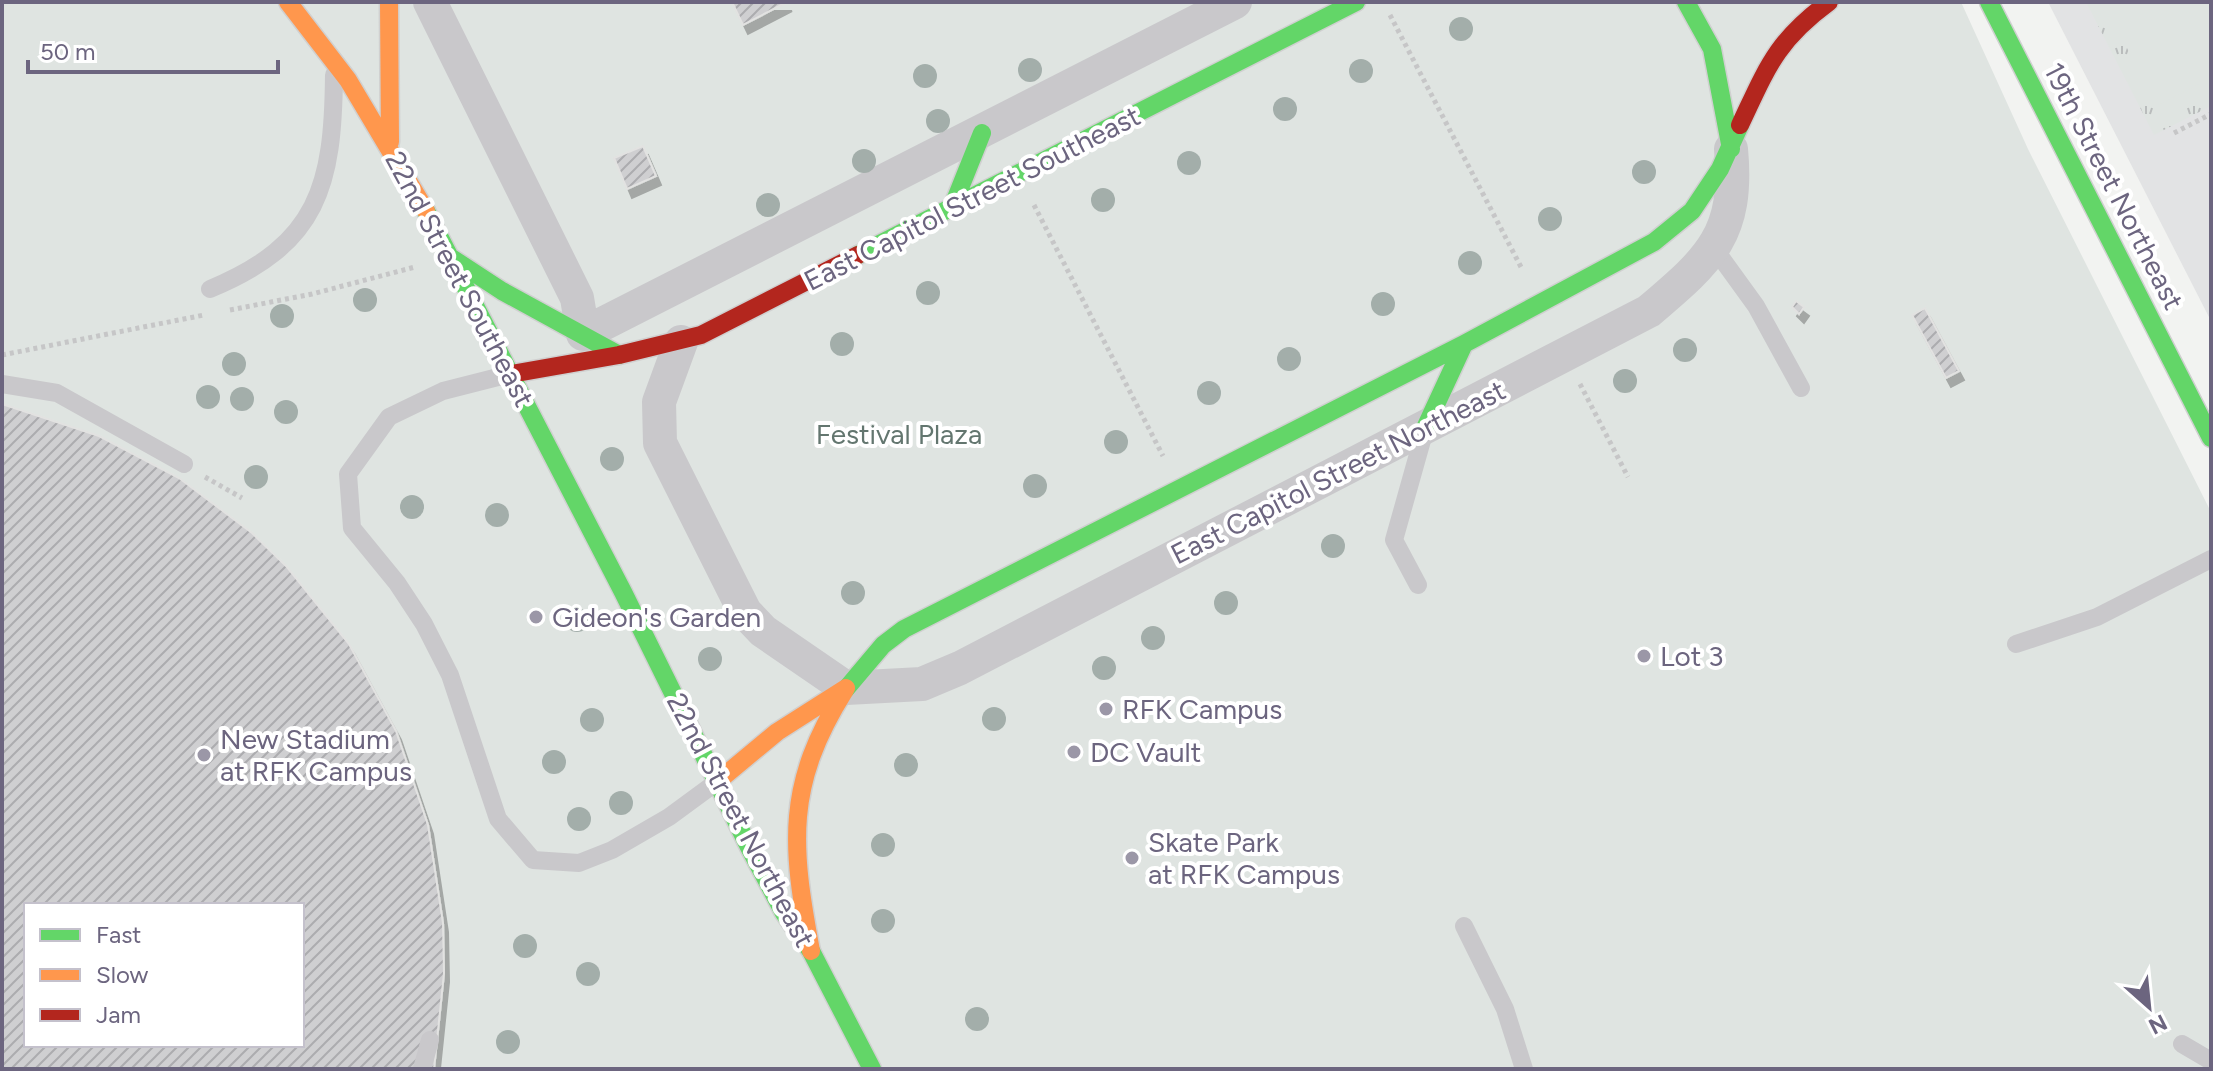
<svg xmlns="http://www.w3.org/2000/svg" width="2213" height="1071" viewBox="0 0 2213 1071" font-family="Figtree,sans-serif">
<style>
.built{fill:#e2e3e4}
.park{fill:url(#park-tufts)}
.pitch{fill:#dfe4e1;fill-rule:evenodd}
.building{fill:url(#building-hatch);stroke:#e2e2e1;stroke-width:2;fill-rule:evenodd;filter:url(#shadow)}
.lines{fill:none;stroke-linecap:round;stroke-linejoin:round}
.fast-casing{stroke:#d0d0d0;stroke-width:21}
.slow-casing{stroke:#d0d0d0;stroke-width:21}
.jam-casing{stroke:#d0d0d0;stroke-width:21}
.path{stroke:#c6c6c7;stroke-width:5;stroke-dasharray:4 4;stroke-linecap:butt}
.lane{stroke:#c9c8cb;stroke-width:18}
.street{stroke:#c9c8cb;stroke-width:34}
.fast{stroke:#63d668;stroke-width:18}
.slow{stroke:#ff974d;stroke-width:18}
.jam{stroke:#b3261e;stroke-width:18}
.tree{fill:#a3aeaa}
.poi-dot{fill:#9b97a7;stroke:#fff;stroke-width:3}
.labels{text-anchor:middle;stroke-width:8;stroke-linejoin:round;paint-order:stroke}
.street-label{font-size:28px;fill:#6c657f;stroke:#fff}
.park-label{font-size:28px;fill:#63766f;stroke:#fff}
.poi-label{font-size:28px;fill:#6c657f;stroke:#fff;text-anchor:start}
</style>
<defs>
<pattern id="park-tufts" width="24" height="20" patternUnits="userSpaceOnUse" patternTransform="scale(2)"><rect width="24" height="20" fill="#dfe4e1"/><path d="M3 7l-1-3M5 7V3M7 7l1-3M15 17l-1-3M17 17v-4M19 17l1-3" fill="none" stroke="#b9bcbc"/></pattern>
<pattern id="building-hatch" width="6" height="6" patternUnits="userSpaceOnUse" patternTransform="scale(2)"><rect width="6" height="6" fill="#cfcfd1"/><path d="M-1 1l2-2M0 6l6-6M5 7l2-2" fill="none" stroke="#acacaf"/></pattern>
<filter id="shadow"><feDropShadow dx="5" dy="9" stdDeviation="0" flood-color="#0004"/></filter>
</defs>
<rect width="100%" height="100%" fill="#f2f3f1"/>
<path class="built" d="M2048,2H2211V321Z"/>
<path class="park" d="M2086,2H2211V106L2154,135Z"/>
<path class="pitch" d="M2,2H1961L2028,149L2211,512V1069H2ZM26,905H302V1045H26Z
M2104,2H2190L2211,44V78L2156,106Z"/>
<path class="building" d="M732,2H787L743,25Z
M643,146L656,176L627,189L614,158Z
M1796,301L1804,307L1799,314L1792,307Z
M1925,308L1959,371L1946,378L1912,315Z
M2,404L99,436L179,478L252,533L287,567L349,644L396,731L428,825L443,923L444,973L434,1069H2ZM26,905H302V1045H26Z"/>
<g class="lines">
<defs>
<path id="fast" d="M1686,2L1712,49L1731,149
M1989,2L2211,438
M952,208L982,133
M426,211L623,592L749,847L784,913L811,951L872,1069
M858,255L1356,2
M450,257L502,291L619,355
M1426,426L1464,344
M845,690L883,645L904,629L1464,344L1654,242L1692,211L1720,169L1740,125"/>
<path id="slow" d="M288,2L348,80L426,211
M389,2L390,142
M718,781L777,732L846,688
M811,951C791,845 785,785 845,690"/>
<path id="jam" d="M1740,125C1767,68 1776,41 1829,2
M511,374L619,355L701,335L858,255"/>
</defs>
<use href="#fast" class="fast-casing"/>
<use href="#slow" class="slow-casing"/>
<use href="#jam" class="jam-casing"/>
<path class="path" d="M1390,15L1522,269
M2174,133L2211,114
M1034,205L1163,456
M230,310L312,294L415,267
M2,355L204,315
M1580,384L1628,477
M205,477L242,498"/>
<path class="lane" d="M1714,248L1756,306L1801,388
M210,289C319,244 333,185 334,75
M510,374L443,391L389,417L348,474L352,528L397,583L424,624L450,675L498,819L533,860L579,863L612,850L669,817L718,781
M2,384L57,393L184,464
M1418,585L1394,540L1426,426
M2016,644L2097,617L2211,559
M1464,926L1505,1009L1524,1069
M2182,1044L2211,1061
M422,1069L430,1040"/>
<path class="street" d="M430,2L577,298L583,334L1235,2
M681,342L659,402L660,443L745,612L763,631L846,688L922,684L960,668L1649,311C1710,259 1739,235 1731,149"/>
<use href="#fast" class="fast"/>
<use href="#slow" class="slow"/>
<use href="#jam" class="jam"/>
</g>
<g class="tree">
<circle cx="1461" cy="29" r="12"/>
<circle cx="1030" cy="70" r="12"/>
<circle cx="1361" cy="71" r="12"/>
<circle cx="925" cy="76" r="12"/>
<circle cx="1285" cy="109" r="12"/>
<circle cx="938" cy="121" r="12"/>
<circle cx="864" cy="161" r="12"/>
<circle cx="1189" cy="163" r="12"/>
<circle cx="1644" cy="172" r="12"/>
<circle cx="1103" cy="200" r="12"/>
<circle cx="768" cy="205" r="12"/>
<circle cx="1550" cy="219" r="12"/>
<circle cx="1470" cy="263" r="12"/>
<circle cx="928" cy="293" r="12"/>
<circle cx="365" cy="300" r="12"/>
<circle cx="1383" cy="304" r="12"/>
<circle cx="282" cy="316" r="12"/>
<circle cx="842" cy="344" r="12"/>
<circle cx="1685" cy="350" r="12"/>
<circle cx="1289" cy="359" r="12"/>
<circle cx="234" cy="364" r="12"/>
<circle cx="1625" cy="381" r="12"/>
<circle cx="1209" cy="393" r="12"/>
<circle cx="208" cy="397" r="12"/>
<circle cx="242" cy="399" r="12"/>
<circle cx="286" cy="412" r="12"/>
<circle cx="1116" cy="442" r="12"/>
<circle cx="612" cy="459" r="12"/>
<circle cx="256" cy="477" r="12"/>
<circle cx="1035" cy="486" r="12"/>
<circle cx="412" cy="507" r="12"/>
<circle cx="497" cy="515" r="12"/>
<circle cx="1333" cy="546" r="12"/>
<circle cx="853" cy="593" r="12"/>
<circle cx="1226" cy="603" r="12"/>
<circle cx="577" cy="620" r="12"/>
<circle cx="1153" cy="638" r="12"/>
<circle cx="710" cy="659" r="12"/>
<circle cx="1104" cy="668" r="12"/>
<circle cx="994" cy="719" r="12"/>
<circle cx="592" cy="720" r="12"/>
<circle cx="554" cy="762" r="12"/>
<circle cx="906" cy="765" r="12"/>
<circle cx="621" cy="803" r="12"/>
<circle cx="579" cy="819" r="12"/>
<circle cx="883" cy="845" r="12"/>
<circle cx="883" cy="921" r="12"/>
<circle cx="525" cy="946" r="12"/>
<circle cx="588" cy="974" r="12"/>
<circle cx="977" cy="1019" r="12"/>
<circle cx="508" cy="1042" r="12"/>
</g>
<g class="poi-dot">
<circle cx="536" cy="617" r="8"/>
<circle cx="1644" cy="656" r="8"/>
<circle cx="1106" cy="709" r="8"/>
<circle cx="1074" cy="752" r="8"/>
<circle cx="204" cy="755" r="8"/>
<circle cx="1132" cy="858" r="8"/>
</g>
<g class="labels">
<g class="street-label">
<text transform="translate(2114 186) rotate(63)" y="10">19th Street Northeast</text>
<text transform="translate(972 198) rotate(-27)" y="10">East Capitol Street Southeast</text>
<text transform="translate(460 279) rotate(62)" y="10">22nd Street Southeast</text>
<text transform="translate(1338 472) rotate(-27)" y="10">East Capitol Street Northeast</text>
<text transform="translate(741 820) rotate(62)" y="10">22nd Street Northeast</text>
</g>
<g class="park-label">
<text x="899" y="444">Festival Plaza</text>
</g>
<g class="poi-label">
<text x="552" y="627">Gideon's Garden</text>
<text x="1660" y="666">Lot 3</text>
<text x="1122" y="719">RFK Campus</text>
<text x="220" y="749">New Stadium<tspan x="220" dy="32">at RFK Campus</tspan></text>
<text x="1090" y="762">DC Vault</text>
<text x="1148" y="852">Skate Park<tspan x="1148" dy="32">at RFK Campus</tspan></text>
</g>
</g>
<rect width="2213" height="1071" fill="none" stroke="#6c657f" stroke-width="8"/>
<rect x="24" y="903" width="280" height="144" fill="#ffffff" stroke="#c4c1cc" stroke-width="2"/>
<rect x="40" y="929" width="40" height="12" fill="#63d668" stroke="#c4c1cc" stroke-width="2"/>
<text x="96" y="943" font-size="24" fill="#6c657f">Fast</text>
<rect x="40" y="969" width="40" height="12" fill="#ff974d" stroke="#c4c1cc" stroke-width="2"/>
<text x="96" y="983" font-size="24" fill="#6c657f">Slow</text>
<rect x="40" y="1009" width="40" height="12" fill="#b3261e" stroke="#c4c1cc" stroke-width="2"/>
<text x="96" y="1023" font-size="24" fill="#6c657f">Jam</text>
<g transform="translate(2149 1007) rotate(153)" stroke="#ffffff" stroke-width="6" paint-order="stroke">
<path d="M0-6L14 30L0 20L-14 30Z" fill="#6c657f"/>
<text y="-12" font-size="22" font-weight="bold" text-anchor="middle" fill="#6c657f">N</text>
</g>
<path d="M28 60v12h250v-12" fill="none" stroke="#6c657f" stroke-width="4"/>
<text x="40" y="60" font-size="24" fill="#6c657f" stroke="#ffffff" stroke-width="6" paint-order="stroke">50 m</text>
</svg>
